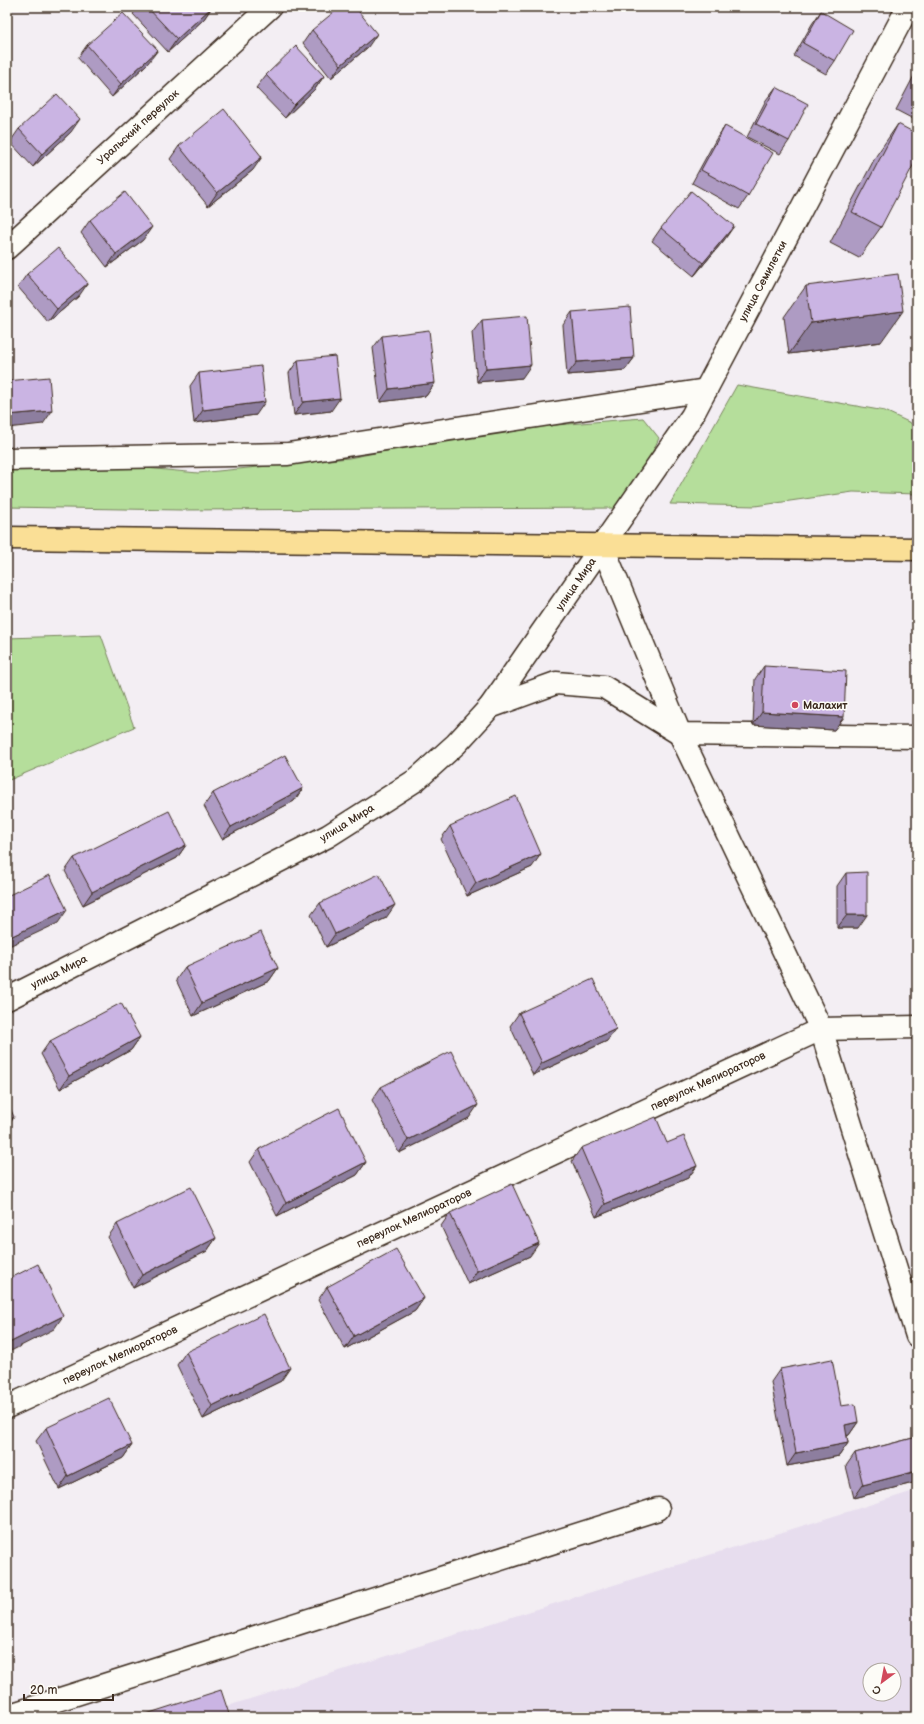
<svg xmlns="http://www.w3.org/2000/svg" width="924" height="1724" font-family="'Balsamiq Sans',sans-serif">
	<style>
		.built { fill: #e7ddee; fill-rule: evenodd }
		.green { fill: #b5de9b; stroke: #78845c }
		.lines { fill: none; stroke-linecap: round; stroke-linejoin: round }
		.minor-casing { stroke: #3b2a1e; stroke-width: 25 }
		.major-casing { stroke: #3b2a1e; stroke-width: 25 }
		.minor { stroke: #fdfcf7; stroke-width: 22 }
		.major { stroke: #fadf96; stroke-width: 22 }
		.wall { fill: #ae9bc3; stroke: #3b2a1e }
		.shaded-wall { fill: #8d7e9f; stroke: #3b2a1e }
		.building { fill: #cab4e3; stroke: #3b2a1e }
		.poi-dot { fill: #d1495b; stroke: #fdfcf7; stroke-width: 1.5 }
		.labels { text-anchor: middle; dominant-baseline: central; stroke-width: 3; stroke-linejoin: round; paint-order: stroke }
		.street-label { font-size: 11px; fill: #3b2a1e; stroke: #fdfcf7 }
		.poi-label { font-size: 11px; font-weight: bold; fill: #3b2a1e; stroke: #fdfcf7; text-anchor: start }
	</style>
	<rect width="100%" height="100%" fill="#f3eef3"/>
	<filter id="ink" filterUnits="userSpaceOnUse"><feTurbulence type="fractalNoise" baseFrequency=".025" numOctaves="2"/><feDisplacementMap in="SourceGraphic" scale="8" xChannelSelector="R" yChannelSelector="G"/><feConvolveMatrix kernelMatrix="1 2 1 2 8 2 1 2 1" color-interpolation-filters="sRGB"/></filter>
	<g filter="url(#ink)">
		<!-- built -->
		<path class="built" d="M917,1490v227h-711l-1,-4zM870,1670h24v24h-24z"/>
		<!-- green -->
		<g class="green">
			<polygon points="737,385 885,411 917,426 917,494 853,492 755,506 670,504"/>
			<polygon points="643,418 659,438 627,508 180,510 7,507 7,469 135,467 198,473 349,458 494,430"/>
			<polygon points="101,635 134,727 7,781 7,638"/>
		</g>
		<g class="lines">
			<defs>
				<g id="minor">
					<polyline points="7,248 270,7"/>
					<polyline points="7,459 288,454 706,390"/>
					<polyline points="602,545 680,734 821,1029 917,1336"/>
					<polyline points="490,707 556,683 604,687 680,734 917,737"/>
					<polyline points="7,999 328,836 416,780 456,744 490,707 692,416 908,7"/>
					<polyline points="7,1407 821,1029 917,1027"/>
					<polyline points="7,1716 658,1509"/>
				</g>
				<polyline id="major" points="7,538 917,549"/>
			</defs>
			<!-- minor casing -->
			<use href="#minor" class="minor-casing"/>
			<!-- major casing -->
			<use href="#major" class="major-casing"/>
			<!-- minor -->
			<use href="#minor" class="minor"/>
			<!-- major -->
			<use href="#major" class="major"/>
		</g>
		<!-- wall -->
		<g class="wall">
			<polygon points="138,7 212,7 204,19 168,52 133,14"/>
			<polygon points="821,11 835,61 826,74 794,56 812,24"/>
			<polygon points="312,30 368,47 331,78 303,43"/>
			<polygon points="87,45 148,63 112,97 78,58"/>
			<polygon points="917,70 917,121 896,110"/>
			<polygon points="266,75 324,76 315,89 285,118 256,88"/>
			<polygon points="776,87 789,141 780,154 747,137 766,100"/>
			<polygon points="898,124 881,227 859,258 830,243 876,156"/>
			<polygon points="725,126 748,196 739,209 692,183 716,139"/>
			<polygon points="19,129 71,132 33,167 10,142"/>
			<polygon points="179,146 253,170 208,206 170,159"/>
			<polygon points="90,220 143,240 107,267 81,233"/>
			<polygon points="661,228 725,239 694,276 652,241"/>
			<polygon points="27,274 79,296 48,322 18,287"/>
			<polygon points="806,286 881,342 789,354 784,317"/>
			<polygon points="572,312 634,358 625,370 567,375 563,325"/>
			<polygon points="482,320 522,378 477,382 472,333"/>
			<polygon points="382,336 435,383 426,396 380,402 373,348"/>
			<polygon points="298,360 331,411 294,415 289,373"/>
			<polygon points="199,373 256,415 194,423 190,386"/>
			<polygon points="764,666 844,717 834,730 753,725 755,679"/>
			<polygon points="303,788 294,801 222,839 204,806 213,793"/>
			<polygon points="450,826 532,867 467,896 441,839"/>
			<polygon points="186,845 177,858 83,905 65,871 74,858"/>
			<polygon points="846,873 858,928 837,928 837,886"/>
			<polygon points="320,903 386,918 326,947 311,915"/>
			<polygon points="185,967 278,968 269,981 193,1016 176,980"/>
			<polygon points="519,1013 607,1041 533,1075 510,1026"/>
			<polygon points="140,1037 131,1050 60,1089 41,1054 50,1041"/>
			<polygon points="381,1087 469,1118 399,1153 372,1100"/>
			<polygon points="667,1143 697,1166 688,1178 596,1217 572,1161 581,1148"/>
			<polygon points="259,1149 366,1162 357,1175 277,1216 250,1162"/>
			<polygon points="450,1213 530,1256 468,1284 441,1226"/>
			<polygon points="117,1224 216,1238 207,1251 133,1288 108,1237"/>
			<polygon points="327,1287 424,1298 415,1311 345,1349 318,1300"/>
			<polygon points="186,1352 281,1381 203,1419 177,1365"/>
			<polygon points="780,1369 841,1406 858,1422 849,1435 847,1436 848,1443 839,1456 787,1466 771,1382"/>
			<polygon points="46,1428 132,1445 123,1458 59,1489 36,1441"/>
			<polygon points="917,1437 917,1482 854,1498 846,1466 855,1453"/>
		</g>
		<!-- shaded-wall -->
		<g class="shaded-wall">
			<polygon points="212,7 204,19 168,52 177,39"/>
			<polygon points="377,34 368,47 331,78 341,65"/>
			<polygon points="158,50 148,63 112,97 121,84"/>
			<polygon points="324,76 315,89 285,118 294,105"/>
			<polygon points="80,119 71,132 33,167 42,154"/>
			<polygon points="262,157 253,170 208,206 217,193"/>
			<polygon points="734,226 725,239 694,276 703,263"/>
			<polygon points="152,227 143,240 107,267 116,254"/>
			<polygon points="88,283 79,296 48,322 57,309"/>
			<polygon points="903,311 881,342 789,354 811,323"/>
			<polygon points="634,358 625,370 567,375 577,362"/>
			<polygon points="531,365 522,378 477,382 486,369"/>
			<polygon points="435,383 426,396 380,402 389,389"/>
			<polygon points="340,398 331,411 294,415 303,402"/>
			<polygon points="265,402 256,415 194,423 203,410"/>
			<polygon points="52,411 43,424 7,428 7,415"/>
			<polygon points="762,712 844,717 834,730 753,725"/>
			<polygon points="303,788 294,801 222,839 231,827"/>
			<polygon points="186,845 177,858 83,905 92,892"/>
			<polygon points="541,854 532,867 467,896 476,883"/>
			<polygon points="395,905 386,918 326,947 335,934"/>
			<polygon points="67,910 58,923 7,947 7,940 8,938"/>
			<polygon points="847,915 867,915 858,928 837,928"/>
			<polygon points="278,968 269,981 193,1016 202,1003"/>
			<polygon points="616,1029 607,1041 533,1075 542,1063"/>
			<polygon points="140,1037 131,1050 60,1089 69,1076"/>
			<polygon points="478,1105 469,1118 399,1153 408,1140"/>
			<polygon points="14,1117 7,1128 7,1121"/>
			<polygon points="366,1162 357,1175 277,1216 286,1203"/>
			<polygon points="697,1166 688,1178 596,1217 605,1204"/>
			<polygon points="216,1238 207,1251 133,1288 142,1275"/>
			<polygon points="539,1243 530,1256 468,1284 477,1271"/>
			<polygon points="424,1298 415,1311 345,1349 354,1336"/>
			<polygon points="63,1316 54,1329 7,1353 7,1344"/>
			<polygon points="290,1368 281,1381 203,1419 212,1406"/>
			<polygon points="858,1422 849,1435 836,1438 845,1425"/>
			<polygon points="848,1443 839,1456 787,1466 796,1453"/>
			<polygon points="132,1445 123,1458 59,1489 68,1476"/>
			<polygon points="917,1471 917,1482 854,1498 863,1485"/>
		</g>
		<!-- building -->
		<g class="building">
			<polygon points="147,7 212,7 177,39"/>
			<polygon points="340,7 355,7 377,34 341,65 312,30"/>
			<polygon points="821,11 853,30 835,61 803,43"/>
			<polygon points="123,13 158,50 121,84 87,45"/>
			<polygon points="296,46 324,76 294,105 266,75"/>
			<polygon points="776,87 808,104 789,141 756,124"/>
			<polygon points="57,94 80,119 42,154 19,129"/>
			<polygon points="224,109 262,157 217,193 179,146"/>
			<polygon points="898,124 917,134 917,158 881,227 852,212"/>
			<polygon points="725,126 773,153 748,196 701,170"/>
			<polygon points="691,191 734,226 703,263 661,228"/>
			<polygon points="125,192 152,227 116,254 90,220"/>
			<polygon points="58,248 88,283 57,309 27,274"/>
			<polygon points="898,274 903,311 811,323 806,286"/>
			<polygon points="630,307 634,358 577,362 572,312"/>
			<polygon points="527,316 531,365 486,369 482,320"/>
			<polygon points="429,330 435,383 389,389 382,336"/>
			<polygon points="335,356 340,398 303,402 298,360"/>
			<polygon points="261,366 265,402 203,410 199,373"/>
			<polygon points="49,377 52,411 7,415 7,381"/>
			<polygon points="764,666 846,671 844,717 762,712"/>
			<polygon points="285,755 303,788 231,827 213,793"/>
			<polygon points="516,796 541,854 476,883 450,826"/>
			<polygon points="169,811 186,845 92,892 74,858"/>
			<polygon points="867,872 867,915 847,915 846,873"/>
			<polygon points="379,874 395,905 335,934 320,903"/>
			<polygon points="50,875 67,910 8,938 7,936 7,896"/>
			<polygon points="261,932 278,968 202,1003 185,967"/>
			<polygon points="593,979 616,1029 542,1063 519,1013"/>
			<polygon points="121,1003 140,1037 69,1076 50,1041"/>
			<polygon points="451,1051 478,1105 408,1140 381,1087"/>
			<polygon points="7,1101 14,1117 7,1121"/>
			<polygon points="339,1108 366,1162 286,1203 259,1149"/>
			<polygon points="656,1117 667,1143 684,1136 697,1166 605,1204 581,1148"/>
			<polygon points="512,1184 539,1243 477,1271 450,1213"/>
			<polygon points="191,1187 216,1238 142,1275 117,1224"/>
			<polygon points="396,1249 424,1298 354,1336 327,1287"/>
			<polygon points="38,1264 63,1316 7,1344 7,1280"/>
			<polygon points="264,1314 290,1368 212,1406 186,1352"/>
			<polygon points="832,1359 841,1406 855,1404 858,1422 845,1425 848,1443 796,1453 780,1369"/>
			<polygon points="109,1398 132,1445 68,1476 46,1428"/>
			<polygon points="917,1437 917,1471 863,1485 855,1453"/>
			<polygon points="7,1502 10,1509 7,1511"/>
			<polygon points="221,1690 230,1717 137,1717"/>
		</g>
	</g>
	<!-- markers -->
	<circle class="poi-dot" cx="795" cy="705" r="4"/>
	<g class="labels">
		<!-- street labels -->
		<g class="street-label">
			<text transform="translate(138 127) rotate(-42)">Уральский переулок</text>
			<text transform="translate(763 281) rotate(-62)">улица Семилетки</text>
			<text transform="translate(576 584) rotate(-55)">улица Мира</text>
			<text transform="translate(347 823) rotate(-32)">улица Мира</text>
			<text transform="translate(59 972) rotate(-27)">улица Мира</text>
			<text transform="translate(708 1081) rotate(-25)">переулок Мелиораторов</text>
			<text transform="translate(414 1218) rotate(-25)">переулок Мелиораторов</text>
			<text transform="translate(120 1355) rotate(-25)">переулок Мелиораторов</text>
		</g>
		<!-- poi labels -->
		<g class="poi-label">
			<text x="803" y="705">Малахит</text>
		</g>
	</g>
	<!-- margin -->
	<rect width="924" height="1724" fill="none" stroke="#fdfcf7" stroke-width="24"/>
	<rect x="12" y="12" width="900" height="1700" fill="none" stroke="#3b2a1e" stroke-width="1.5" filter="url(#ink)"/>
	<!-- north arrow -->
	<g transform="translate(882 1682) rotate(212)"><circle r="19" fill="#fdfcf7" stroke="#afa8a0"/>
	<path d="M0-3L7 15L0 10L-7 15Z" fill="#d1495b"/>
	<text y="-6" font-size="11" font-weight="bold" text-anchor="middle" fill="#3b2a1e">С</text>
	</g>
	<!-- scale -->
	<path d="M24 1694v6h89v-6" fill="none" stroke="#3b2a1e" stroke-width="2"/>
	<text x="30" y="1694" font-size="12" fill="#3b2a1e" stroke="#fdfcf7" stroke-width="3" paint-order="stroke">20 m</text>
</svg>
